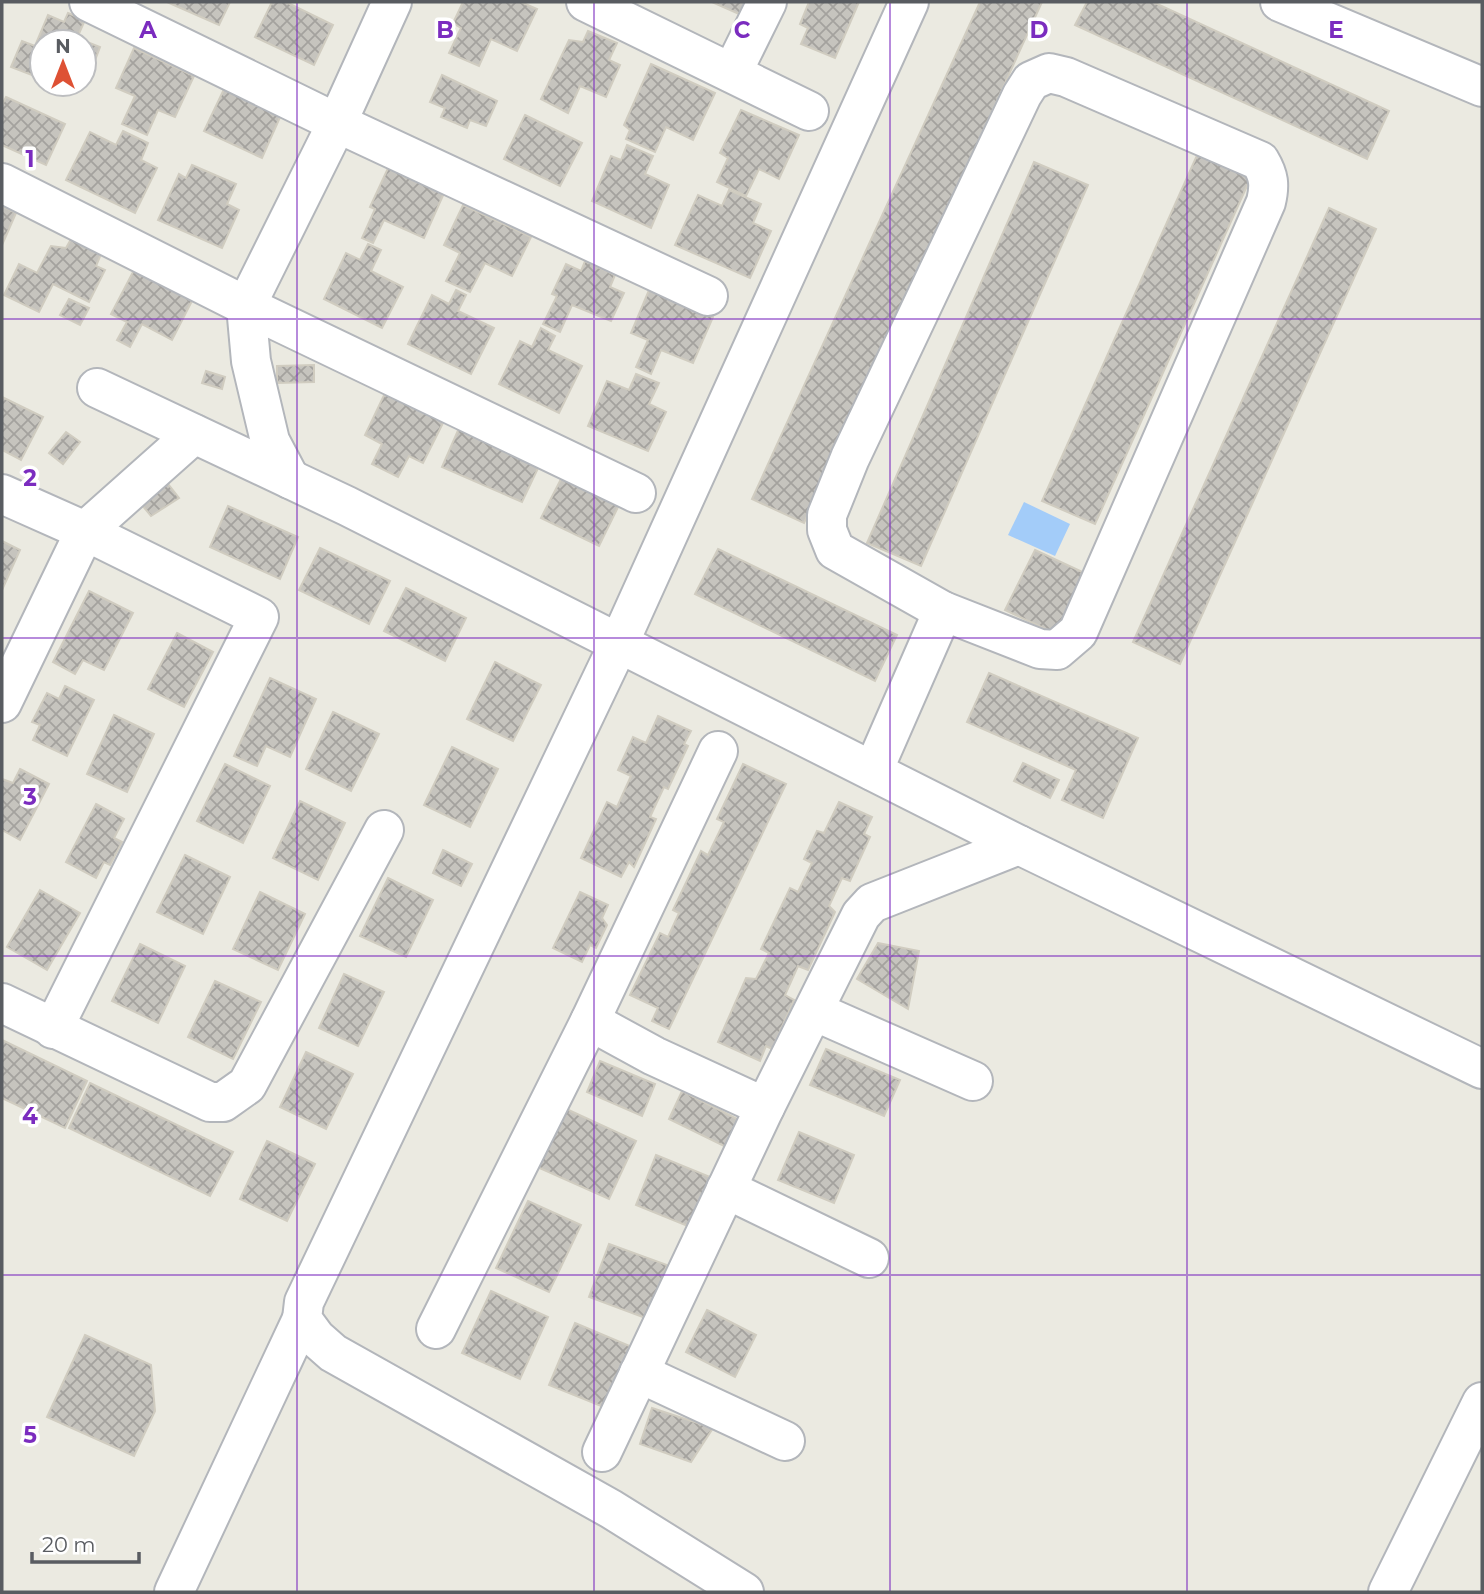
<svg xmlns="http://www.w3.org/2000/svg" width="1484" height="1594" font-family="Montserrat,sans-serif">
	<style>
		.water { fill: #a3ccf9 }
		.building { fill: url(#building-cross-hatch); stroke: #d0ccc0; stroke-width: 2 }
		.lines { fill: none; stroke-linecap: round; stroke-linejoin: round }
		.minor-casing { stroke: #b3b6bb; stroke-width: 42 }
		.tertiary-casing { stroke: #b3b6bb; stroke-width: 42 }
		.minor { stroke: #fff; stroke-width: 38 }
		.tertiary { stroke: #fff; stroke-width: 38 }
		.grid { fill: none; stroke: #7b2cbf; stroke-width: 2; stroke-opacity: 0.55 }
		.grid-label { font-size: 23px; text-anchor: middle; font-weight: bold; fill: #7b2cbf; stroke: #fff; stroke-width: 7; stroke-linejoin: round; paint-order: stroke }
	</style>
	<defs>
		<pattern id="building-cross-hatch" width="8" height="8" patternUnits="userSpaceOnUse" patternTransform="scale(1.75)"><rect width="8" height="8" fill="#c6c4be"/><path d="M0 0l8 8M0 8l8-8" fill="none" stroke="#a4a29e"/></pattern>
	</defs>
	<rect width="100%" height="100%" fill="#ebeae1"/>
	<!-- water -->
	<polygon class="water" points="1024,502 1070,524 1055,556 1008,535"/>
	<!-- building -->
	<g class="building">
		<polygon points="167,2 230,2 219,25"/>
		<polygon points="272,2 286,2 333,25 314,65 255,37"/>
		<polygon points="463,2 521,2 537,9 517,51 491,39 479,66 449,53 461,28 453,23"/>
		<polygon points="712,2 745,2 739,14"/>
		<polygon points="809,2 859,2 835,58 801,44 808,28 800,24"/>
		<polygon points="980,2 1042,2 804,523 752,499"/>
		<polygon points="1087,2 1153,2 1389,111 1367,159 1075,25"/>
		<polygon points="68,13 85,20 77,38 100,47 91,71 84,68 84,42 42,42 42,67 37,77 11,67 22,41 35,46 48,15 64,22"/>
		<polygon points="588,31 617,43 609,60 620,65 606,97 580,86 568,113 541,99 569,40 583,42"/>
		<polygon points="134,48 194,76 175,117 158,110 147,135 122,124 135,96 116,88"/>
		<polygon points="651,64 715,93 693,140 666,127 655,152 626,139 630,130 624,125"/>
		<polygon points="442,75 497,101 486,126 470,120 467,128 441,117 445,108 430,102"/>
		<polygon points="224,89 281,115 262,158 204,131"/>
		<polygon points="6,97 65,124 46,165 2,145 2,105"/>
		<polygon points="741,110 799,135 779,179 759,169 746,196 717,182 728,158 720,153"/>
		<polygon points="525,115 582,143 560,186 504,159"/>
		<polygon points="123,131 148,143 141,160 157,168 135,213 66,180 90,132 116,145"/>
		<polygon points="627,145 653,156 645,174 669,185 651,228 592,201 611,156 621,160"/>
		<polygon points="1198,153 1251,177 1095,524 1042,501"/>
		<polygon points="1034,162 1088,185 921,566 867,543"/>
		<polygon points="192,165 236,184 227,204 239,210 222,248 158,220 179,174 186,178"/>
		<polygon points="389,166 445,191 424,238 384,220 373,243 362,238 375,209 370,207"/>
		<polygon points="729,190 761,204 753,223 771,231 750,278 675,245 698,195 722,206"/>
		<polygon points="463,205 531,237 512,276 485,263 470,292 446,281 460,253 444,245"/>
		<polygon points="2,206 16,213 2,245"/>
		<polygon points="1329,208 1376,229 1180,664 1133,642"/>
		<polygon points="71,239 101,254 96,266 105,270 89,302 53,284 39,312 4,295 19,264 37,273 51,246 66,248"/>
		<polygon points="368,244 381,250 371,271 403,287 382,328 324,299 346,253 360,260"/>
		<polygon points="585,261 615,275 610,287 624,293 611,321 572,305 560,332 543,324 557,296 552,294 566,264 581,271"/>
		<polygon points="134,270 192,301 172,340 142,324 130,347 117,340 127,322 111,314"/>
		<polygon points="456,290 466,295 458,311 494,328 471,374 408,344 432,295 449,304"/>
		<polygon points="649,290 713,317 693,363 661,350 651,374 636,367 648,340 631,333"/>
		<polygon points="69,299 89,308 80,325 60,315"/>
		<polygon points="541,328 555,336 548,350 582,366 559,413 499,384 520,341 532,347"/>
		<polygon points="314,365 314,382 277,383 277,366"/>
		<polygon points="206,371 225,377 222,389 202,383"/>
		<polygon points="636,374 659,383 649,404 666,412 648,451 588,426 607,381 629,390"/>
		<polygon points="386,391 445,419 423,463 409,456 398,477 372,464 382,444 365,435"/>
		<polygon points="2,397 43,417 21,460 2,450"/>
		<polygon points="459,428 540,464 522,502 442,467"/>
		<polygon points="66,432 80,442 63,464 49,453"/>
		<polygon points="562,477 619,505 599,546 541,518"/>
		<polygon points="165,480 179,498 151,516 137,499"/>
		<polygon points="228,506 298,537 280,579 210,547"/>
		<polygon points="2,541 20,550 2,590"/>
		<polygon points="320,548 390,581 369,624 299,590"/>
		<polygon points="718,549 897,635 875,681 695,594"/>
		<polygon points="1035,550 1091,576 1070,621 1050,631 1005,610"/>
		<polygon points="406,588 466,618 445,661 384,631"/>
		<polygon points="89,591 133,613 104,670 83,660 75,674 53,662"/>
		<polygon points="177,633 213,652 184,707 148,689"/>
		<polygon points="495,662 541,685 513,741 467,719"/>
		<polygon points="989,673 1138,738 1103,818 1062,800 1076,770 967,722"/>
		<polygon points="270,678 316,699 290,757 266,746 257,766 234,756"/>
		<polygon points="65,686 94,700 67,756 33,740 40,725 32,722 47,693 59,699"/>
		<polygon points="333,712 379,734 351,791 306,769"/>
		<polygon points="114,715 154,734 127,792 87,774"/>
		<polygon points="658,716 691,731 684,744 688,746 668,789 664,787 650,817 656,819 634,867 629,862 621,877 581,858 607,802 617,807 631,776 618,770 633,737 646,743"/>
		<polygon points="452,747 498,769 470,827 424,805"/>
		<polygon points="1023,763 1059,780 1050,798 1014,781"/>
		<polygon points="225,764 270,786 243,843 197,821"/>
		<polygon points="743,764 786,784 669,1029 652,1021 658,1008 630,995 660,933 668,937 679,913 673,910 701,851 708,855 724,822 717,819"/>
		<polygon points="20,769 49,784 20,840 2,830 2,779 13,783"/>
		<polygon points="300,801 345,823 318,880 273,858"/>
		<polygon points="839,802 872,817 864,834 870,837 850,881 842,878 829,906 835,912 808,970 798,966 785,995 794,1000 772,1049 766,1046 760,1061 718,1042 746,978 756,979 769,953 761,949 790,888 798,892 812,863 804,859 817,831 824,833"/>
		<polygon points="96,804 124,819 114,838 122,842 110,865 104,862 96,878 66,862"/>
		<polygon points="443,850 472,864 461,886 433,873"/>
		<polygon points="185,855 230,877 203,934 157,912"/>
		<polygon points="388,878 433,900 406,957 360,936"/>
		<polygon points="40,890 80,913 47,970 7,947"/>
		<polygon points="260,892 305,914 278,970 233,949"/>
		<polygon points="580,892 608,905 602,918 607,925 596,948 590,945 582,962 553,948"/>
		<polygon points="878,943 919,951 908,1009 857,979"/>
		<polygon points="140,944 185,966 158,1023 112,1001"/>
		<polygon points="344,974 384,992 358,1046 319,1028"/>
		<polygon points="215,981 261,1002 233,1059 188,1037"/>
		<polygon points="2,1040 87,1081 65,1128 2,1098"/>
		<polygon points="826,1049 900,1080 884,1116 810,1085"/>
		<polygon points="306,1052 353,1074 326,1129 280,1107"/>
		<polygon points="600,1061 655,1084 642,1116 587,1092"/>
		<polygon points="90,1083 233,1152 210,1196 69,1128"/>
		<polygon points="682,1091 741,1121 728,1148 669,1119"/>
		<polygon points="562,1107 636,1141 609,1199 535,1166"/>
		<polygon points="799,1132 854,1155 834,1203 778,1180"/>
		<polygon points="267,1141 315,1164 287,1221 240,1199"/>
		<polygon points="656,1155 715,1179 695,1229 636,1205"/>
		<polygon points="528,1201 581,1225 549,1292 496,1268"/>
		<polygon points="609,1244 667,1265 648,1319 589,1297"/>
		<polygon points="491,1291 548,1317 520,1379 462,1353"/>
		<polygon points="707,1310 756,1335 735,1377 686,1352"/>
		<polygon points="575,1323 632,1347 606,1408 549,1385"/>
		<polygon points="85,1335 151,1365 155,1411 134,1456 47,1417"/>
		<polygon points="652,1408 713,1428 691,1462 640,1444"/>
	</g>
	<g class="lines">
		<defs>
			<g id="minor">
				<polyline points="89,2 337,123 708,296"/>
				<polyline points="586,2 809,111"/>
				<polyline points="1280,2 1482,87"/>
				<polyline points="732,73 767,2"/>
				<path d="M1049,73l17,4 194,84c9,15 10,24 6,41l-188,430 -21,18 -17,-1 -97,-38 -108,-61 -8,-20v-15l23,-57 172,-363 9,-14z"/>
				<polyline points="2,183 246,306 636,493"/>
				<polyline points="97,388 347,506 1019,845 1482,1069"/>
				<polyline points="290,479 270,441 251,361 246,306 337,123 392,2"/>
				<polyline points="2,494 85,531 259,617 53,1029"/>
				<polyline points="2,703 85,531 194,434"/>
				<polyline points="873,771 943,611"/>
				<polyline points="2,1003 210,1102 223,1102 247,1085 384,830"/>
				<polyline points="814,1011 973,1081"/>
				<polyline points="590,1021 654,1056 765,1107 861,915 872,903 1019,845"/>
				<polyline points="726,1189 869,1258"/>
				<polyline points="436,1329 590,1021 718,751"/>
				<polyline points="639,1373 785,1441"/>
				<polyline points="602,1452 765,1107"/>
				<polyline points="174,1592 302,1319"/>
				<polyline points="744,1592 611,1509 333,1353 316,1338 302,1319 304,1302 619,643 909,2"/>
			</g>
			<polyline id="tertiary" points="1388,1592 1482,1402"/>
		</defs>
		<!-- minor casing -->
		<use href="#minor" class="minor-casing"/>
		<!-- tertiary casing -->
		<use href="#tertiary" class="tertiary-casing"/>
		<!-- minor -->
		<use href="#minor" class="minor"/>
		<!-- tertiary -->
		<use href="#tertiary" class="tertiary"/>
	</g>
	<!-- grid -->
	<path class="grid" d="M297,2v1590M594,2v1590M890,2v1590M1187,2v1590M2,319h1480M2,638h1480M2,956h1480M2,1275h1480"/>
	<g class="grid-label">
		<text x="148" y="38">A</text>
		<text x="445" y="38">B</text>
		<text x="742" y="38">C</text>
		<text x="1039" y="38">D</text>
		<text x="1336" y="38">E</text>
		<text x="30" y="167">1</text>
		<text x="30" y="486">2</text>
		<text x="30" y="805">3</text>
		<text x="30" y="1124">4</text>
		<text x="30" y="1443">5</text>
	</g>
	<!-- border -->
	<rect width="1484" height="1594" fill="none" stroke="#595c61" stroke-width="7"/>
	<!-- north arrow -->
	<g transform="translate(63 63)"><circle r="33" fill="#ffffff" stroke="#bdbec0" stroke-width="2"/>
	<path d="M0-5L12 26L0 18L-12 26Z" fill="#de5134"/>
	<text y="-10" font-size="19" font-weight="bold" text-anchor="middle" fill="#595c61">N</text>
	</g>
	<!-- scale -->
	<path d="M32 1552v10h107v-10" fill="none" stroke="#595c61" stroke-width="3.5"/>
	<text x="42" y="1552" font-size="21" fill="#595c61" stroke="#ffffff" stroke-width="5" paint-order="stroke">20 m</text>
</svg>
